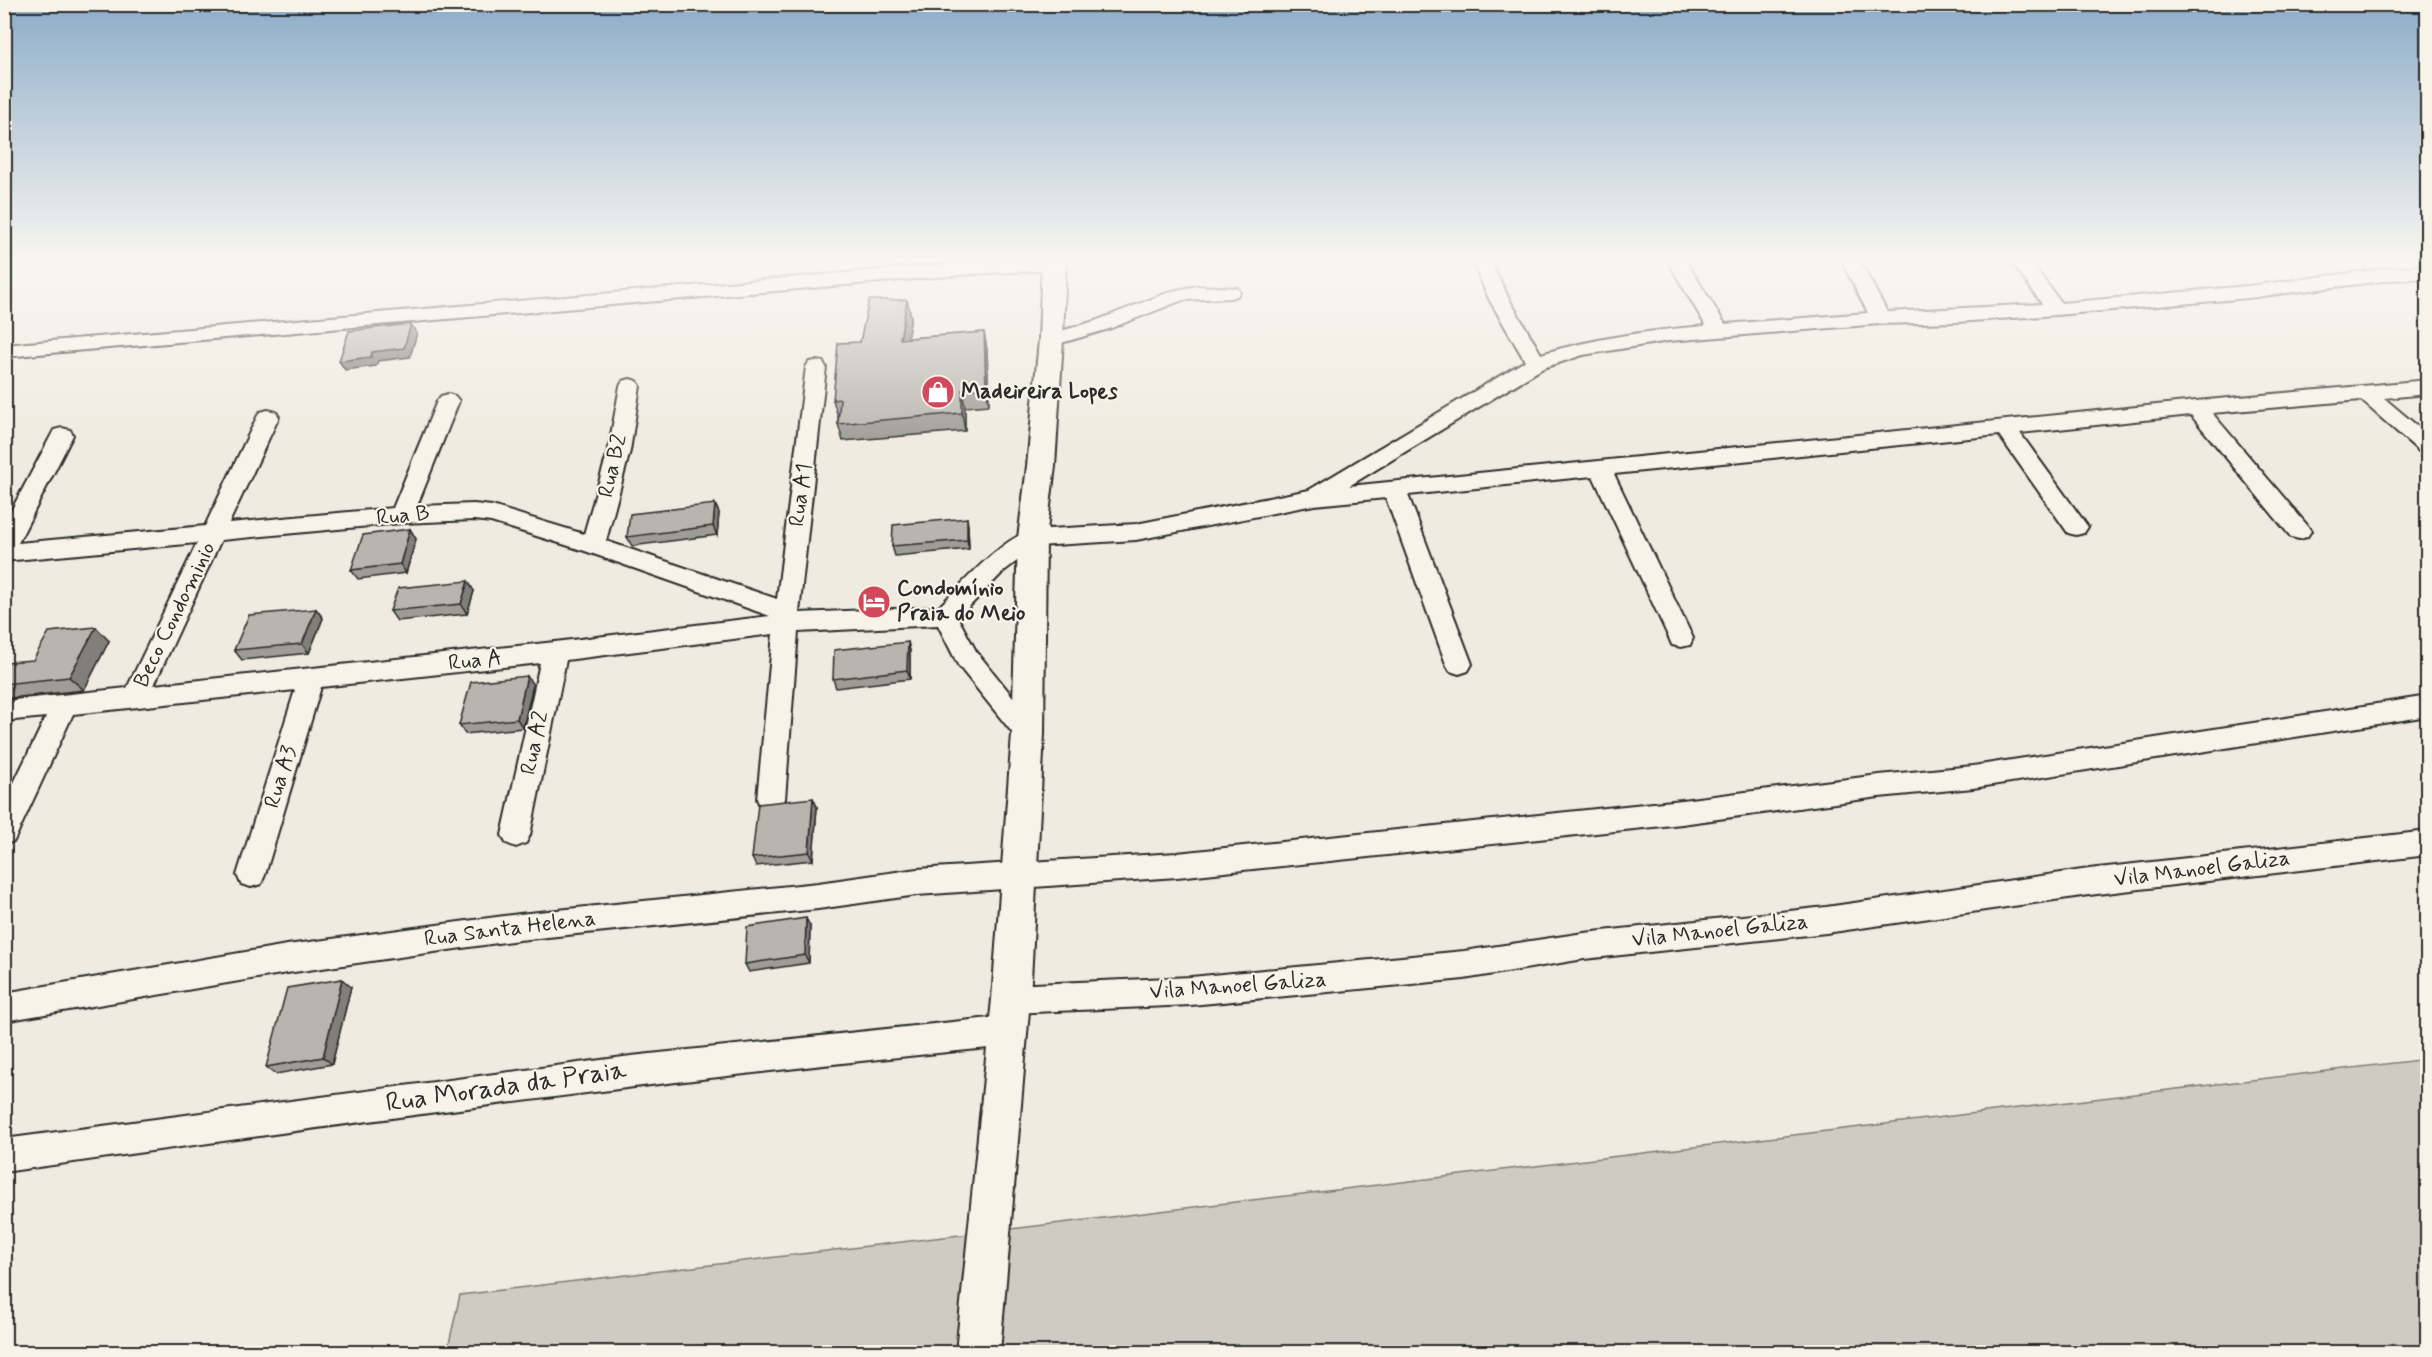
<svg xmlns="http://www.w3.org/2000/svg" width="2432" height="1357" font-family="Mynerve,sans-serif">
	<style>
		.green { fill: #cfcbc2; stroke: #7d7b76; stroke-width: 1.5 }
		.lines { fill: none; stroke-linecap: round; stroke-linejoin: round }
		.minor-casing { stroke: #2b2b2b; stroke-width: 4 }
		.major-casing { stroke: #2b2b2b; stroke-width: 4 }
		.minor { fill: #f7f3e8; fill-rule: evenodd }
		.major { fill: #f7f3e8; fill-rule: evenodd }
		.wall { fill: #9e9c96; stroke: #2b2b2b; stroke-width: 1.5 }
		.shaded-wall { fill: #817f7a; stroke: #2b2b2b; stroke-width: 1.5 }
		.building { fill: #b8b5ae; stroke: #2b2b2b; stroke-width: 1.5 }
		.labels { text-anchor: middle; dominant-baseline: central; stroke-width: 4.5; stroke-linejoin: round; paint-order: stroke }
		.poi-label { font-size: 22px; font-weight: bold; fill: #2b2b2b; stroke: #f7f3e8; text-anchor: start }
		.street-label { font-size: 22px; fill: #2b2b2b; stroke: #f7f3e8 }
		.near-street-label { font-size: 27px; fill: #2b2b2b; stroke: #f7f3e8 }
	</style>
	<rect width="100%" height="100%" fill="#efebe0"/>
	<filter id="ink" filterUnits="userSpaceOnUse"><feTurbulence type="fractalNoise" baseFrequency=".0167" numOctaves="2"/><feDisplacementMap in="SourceGraphic" scale="12" xChannelSelector="R" yChannelSelector="G"/><feConvolveMatrix kernelMatrix="1 2 1 2 8 2 1 2 1" color-interpolation-filters="sRGB"/></filter>
	<g filter="url(#ink)">
		<!-- green -->
		<polygon class="green" points="2427,1059 2427,1352 447,1352 460,1295"/>
		<g class="lines">
			<defs>
				<g id="minor">
					<path d="M1471,258h18l20,41 32,55c54,-16 109,-24 165,-28l-40,-68h18l41,66 143,-11 -28,-55h18l29,54 155,-8 -33,-46h19l33,45 187,-17 143,-18 37,-2v12l-37,2 -143,18 -192,17 -99,7 -77,2 -211,17 -86,14 -40,13 -194,118 847,-85 232,-21v14l-44,4 44,37v19l-8,-2 -59,-52 -149,13 95,112 4,6 -4,6 -8,2 -8,-2 -100,-122 -171,18 68,94 -4,6 -8,2 -8,-2 -69,-98 -385,39 79,164 -3,7 -9,2 -9,-2 -3,-7 -76,-162 -185,19 64,169 -4,7 -9,3 -9,-3 -4,-7 -60,-166 -72,7 -178,35 -99,6 -33,25 -46,47 18,33 61,76 4,7 -4,7 -9,4 -9,-4 -61,-76 -20,-40 -140,7 -13,167 -4,8 -10,3 -10,-3 -4,-8 16,-165 -207,26 -36,175 -4,8 -10,4 -10,-4 -4,-8 38,-172 -219,24 -56,188 -4,9 -10,3 -10,-3 -4,-9 58,-185 -222,24 -59,127 -10,4v-42l42,-86 -42,4v-20l123,-13 70,-145 -193,18v-37l50,-94 8,-2 8,2 3,5 -55,108 187,-17 52,-109 3,-5 8,-2 8,2 3,5 -50,106 164,-15 44,-107 4,-5 7,-2 7,2 4,5 -42,105 57,-2 18,2 92,28 24,-83 12,-65 3,-5 7,-2 7,2 3,5 -10,65 -24,90 171,58 29,-232 3,-5 7,-1 7,1 3,5 -27,246 140,-6c23,-23 62,-68 93,-77l104,-6 173,-34 216,-129 -36,-62zM474,520l17,2 94,29 185,65 -215,26 -401,43 67,-145 181,-17z"/>
					<polygon points="1053,260 1060,262 1063,266 1060,270 985,273 4,357 4,345 985,261"/>
					<polygon points="1197,286 1237,288 1240,292 1237,296 1230,298 1183,300 1109,329 1051,346 1044,344 1041,340 1044,336 1095,321 1172,291"/>
					<polygon points="2428,696 2428,716 1973,788 1879,797 1682,824 1177,877 917,895 818,909 519,940 287,973 4,1021 4,993 287,945 519,914 818,883 917,869 1177,853 1682,800 1879,775 1973,766"/>
					<polygon points="2428,831 2428,855 2089,895 1826,933 1584,959 1464,979 1191,1005 1011,1013 1000,1009 996,999 1000,989 1011,985 1191,977 1464,951 1584,933 1826,907 2089,869"/>
					<path d="M1009,1016l11,5 4,10 -4,10 -11,5c-336,32 -670,78 -1005,126v-33l627,-83z"/>
				</g>
				<polygon id="major" points="1042,258 1066,258 1063,340 1055,466 1046,538 1044,734 1030,999 1000,1352 956,1352 992,999 1012,734 1018,538 1027,466 1039,340"/>
			</defs>
			<!-- minor casing -->
			<use href="#minor" class="minor-casing"/>
			<!-- major casing -->
			<use href="#major" class="major-casing"/>
			<!-- minor -->
			<use href="#minor" class="minor"/>
			<!-- major -->
			<use href="#major" class="major"/>
		</g>
		<!-- wall -->
		<g class="wall">
			<polygon points="907,300 911,317 907,338 984,332 987,350 989,405 965,407 965,431 843,441 838,424 838,417 833,400 860,342"/>
			<polygon points="715,504 719,513 717,535 632,546 627,537"/>
			<polygon points="967,518 968,527 969,549 895,556 892,546"/>
			<polygon points="410,529 416,539 406,573 358,579 351,570"/>
			<polygon points="474,591 467,614 397,621 390,611"/>
			<polygon points="316,609 323,618 309,653 242,660 234,650"/>
			<polygon points="109,641 84,690 10,698 4,693 4,668"/>
			<polygon points="908,642 910,651 910,679 836,688 833,679"/>
			<polygon points="533,685 523,728 465,734 459,725"/>
			<polygon points="813,798 817,807 813,860 756,866 752,858"/>
			<polygon points="810,926 809,963 749,972 745,964"/>
			<polygon points="351,987 332,1064 276,1074 266,1067"/>
		</g>
		<!-- shaded-wall -->
		<g class="shaded-wall">
			<polygon points="907,300 911,317 904,356 900,339"/>
			<polygon points="411,324 417,333 410,357 378,361 376,366 345,370 339,361 372,352"/>
			<polygon points="984,332 987,350 989,405 986,388"/>
			<polygon points="962,390 965,407 965,431 962,413"/>
			<polygon points="715,504 719,513 717,535 713,526"/>
			<polygon points="967,518 968,527 969,549 967,540"/>
			<polygon points="410,529 416,539 406,573 400,564"/>
			<polygon points="468,581 474,591 467,614 461,604"/>
			<polygon points="316,609 323,618 309,653 302,644"/>
			<polygon points="96,627 109,641 84,690 69,677"/>
			<polygon points="908,642 910,651 910,679 907,670"/>
			<polygon points="527,676 533,685 523,728 517,719"/>
			<polygon points="813,798 817,807 813,860 809,852"/>
			<polygon points="806,918 810,926 809,963 805,955"/>
			<polygon points="342,979 351,987 332,1064 323,1057"/>
		</g>
		<!-- building -->
		<g class="building">
			<polygon points="869,300 907,300 900,339 984,332 986,388 962,390 962,413 838,424 840,399 833,400 838,343 860,342"/>
			<polygon points="411,324 404,348 372,352 371,357 339,361 349,331"/>
			<polygon points="715,504 713,526 627,537 630,514"/>
			<polygon points="967,518 967,540 892,546 893,525"/>
			<polygon points="410,529 400,564 351,570 363,535"/>
			<polygon points="468,581 461,604 390,611 398,588"/>
			<polygon points="316,609 302,644 234,650 249,615"/>
			<polygon points="96,627 69,677 4,684 4,668 8,662 33,660 49,632"/>
			<polygon points="908,642 907,670 833,679 834,650"/>
			<polygon points="527,676 517,719 459,725 471,682"/>
			<polygon points="813,798 809,852 752,858 758,804"/>
			<polygon points="806,918 805,955 745,964 747,927"/>
			<polygon points="342,979 323,1057 266,1067 287,988"/>
		</g>
	</g>
	<!-- sky -->
	<linearGradient id="sky" x2="0" y2="1"><stop stop-color="#8dadc9"/><stop offset="0.58" stop-color="#f8f6f1"/><stop offset="1" stop-color="#f8f6f1" stop-opacity="0"/></linearGradient>
	<rect width="2432" height="448" fill="url(#sky)"/>
	<!-- icons -->
	<defs>
		<symbol id="shop-disc" viewBox="-11 -11 22 22"><circle r="9.5" fill="#d1495b" stroke="#f7f3e8"/><path d="M-5-2.5h2.3a2.7 3.5 0 0 1 5.4 0H5L5.5 6h-11ZM-1.5-2.5h3a1.5 2.3 0 0 0-3 0Z" fill="#fff"/></symbol>
		<symbol id="hotel-disc" viewBox="-11 -11 22 22"><circle r="9.5" fill="#d1495b" stroke="#f7f3e8"/><path d="M-6-4.5h1.5V1H6V5H4.5V3h-9V5H-6ZM-4 0a1.8 1.8 0 1 1 3.6 0ZM.5 0V-2.5h3Q6-2.5 6 0Z" fill="#fff"/></symbol>
	</defs>
	<g fill-rule="evenodd">
		<use href="#shop-disc" x="919" y="373" width="38" height="38"/>
		<use href="#hotel-disc" x="855" y="583" width="38" height="38"/>
	</g>
	<g class="labels">
		<!-- poi labels -->
		<g class="poi-label">
			<text x="961" y="392">Madeireira Lopes</text>
			<text x="897" y="589">Condomínio<tspan x="897" dy="25">Praia do Meio</tspan></text>
		</g>
		<!-- street labels -->
		<g class="street-label">
			<text transform="translate(613 466) rotate(-77)">Rua B2</text>
			<text transform="translate(801 495) rotate(-83)">Rua A1</text>
			<text transform="translate(403 516) rotate(-5)">Rua B</text>
			<text transform="translate(175 615) rotate(-64)">Beco Condominio</text>
			<text transform="translate(475 661) rotate(-6)">Rua A</text>
			<text transform="translate(535 743) rotate(-78)">Rua A2</text>
			<text transform="translate(281 777) rotate(-73)">Rua A3</text>
			<text transform="translate(2202 869) rotate(-7)">Vila Manoel Galiza</text>
			<text transform="translate(510 929) rotate(-7)">Rua Santa Helena</text>
			<text transform="translate(1720 931) rotate(-6)">Vila Manoel Galiza</text>
			<text transform="translate(1238 986) rotate(-4)">Vila Manoel Galiza</text>
		</g>
		<!-- near-street labels -->
		<g class="near-street-label">
			<text transform="translate(506 1087) rotate(-8)">Rua Morada da Praia</text>
		</g>
	</g>
	<!-- margin -->
	<rect width="2432" height="1357" fill="none" stroke="#f7f3e8" stroke-width="24"/>
	<rect x="12" y="12" width="2408" height="1333" fill="none" stroke="#2b2b2b" stroke-width="2" filter="url(#ink)"/>
</svg>
